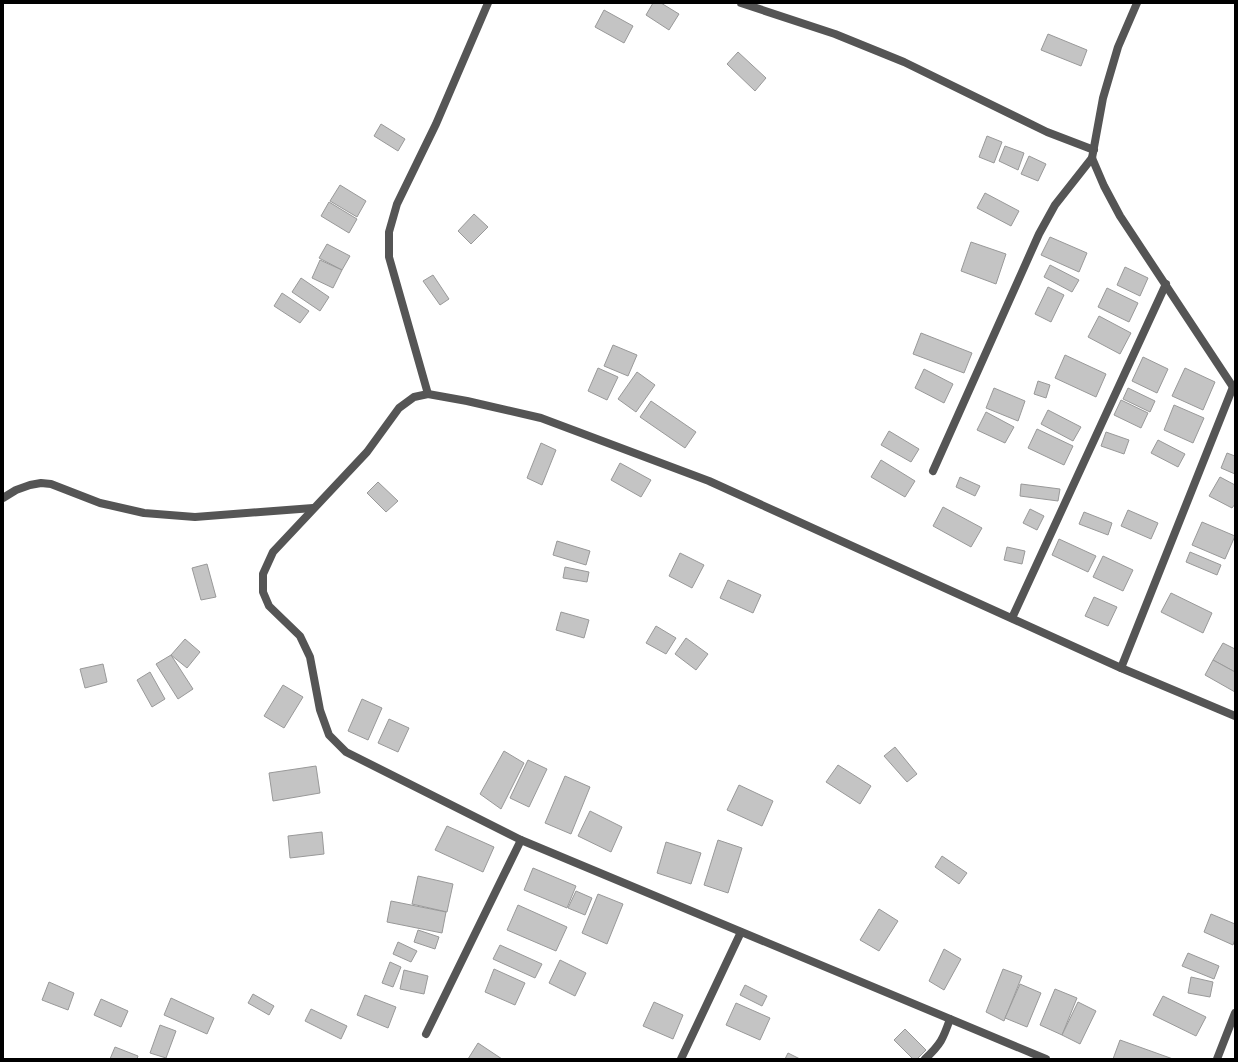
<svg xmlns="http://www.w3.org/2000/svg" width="1238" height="1062" font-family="'Archivo Narrow',sans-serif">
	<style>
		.building { fill: #c4c4c4; stroke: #999 }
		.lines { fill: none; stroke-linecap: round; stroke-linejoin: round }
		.street { stroke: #555; stroke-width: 8 }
	</style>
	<rect width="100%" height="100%" fill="#fff"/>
	<!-- building -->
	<g class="building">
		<polygon points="653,3 661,3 679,14 669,30 646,15"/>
		<polygon points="604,10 633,26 624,43 595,27"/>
		<polygon points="1048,34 1087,50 1081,66 1041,50"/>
		<polygon points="738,52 766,78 755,91 727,64"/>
		<polygon points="381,124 405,139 398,151 374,136"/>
		<polygon points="987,136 1002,142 994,163 979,157"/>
		<polygon points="1005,146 1024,153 1018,170 999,161"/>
		<polygon points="1029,156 1046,164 1038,181 1021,174"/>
		<polygon points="340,185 366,201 357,217 330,201"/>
		<polygon points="985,193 1019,211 1011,226 977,208"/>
		<polygon points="329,202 357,219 349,233 321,216"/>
		<polygon points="474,214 488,227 471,244 458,231"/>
		<polygon points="1050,237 1087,253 1079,272 1041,255"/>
		<polygon points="971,242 1006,254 996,284 961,271"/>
		<polygon points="327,244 350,256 342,270 319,258"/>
		<polygon points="320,260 342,270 333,288 312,278"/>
		<polygon points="1050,265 1079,280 1072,292 1044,277"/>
		<polygon points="1125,267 1148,278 1140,296 1117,285"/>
		<polygon points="433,275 449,299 440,305 423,281"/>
		<polygon points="301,278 329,297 320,311 292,292"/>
		<polygon points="1048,287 1064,295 1051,322 1035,314"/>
		<polygon points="1107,288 1138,303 1129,322 1098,307"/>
		<polygon points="282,293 309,311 300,323 274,306"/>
		<polygon points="1099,316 1131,333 1120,354 1088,337"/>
		<polygon points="921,333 972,353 964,373 913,354"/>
		<polygon points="613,345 637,355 628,376 604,366"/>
		<polygon points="1065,355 1106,374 1096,397 1055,378"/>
		<polygon points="1143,357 1168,369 1157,393 1132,381"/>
		<polygon points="598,368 618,377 607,400 588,391"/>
		<polygon points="1185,368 1215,382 1203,410 1172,396"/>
		<polygon points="924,369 953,384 944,403 915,388"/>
		<polygon points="637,372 655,385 636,412 618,399"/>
		<polygon points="1038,381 1050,385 1046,398 1034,394"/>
		<polygon points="994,388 1025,401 1018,421 986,408"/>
		<polygon points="1128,388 1155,401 1150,412 1123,399"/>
		<polygon points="1121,400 1148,413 1141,428 1114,415"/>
		<polygon points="651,401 696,432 685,448 640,417"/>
		<polygon points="1174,405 1204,418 1193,443 1164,430"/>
		<polygon points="1048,410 1081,427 1073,441 1041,424"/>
		<polygon points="986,412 1014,427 1005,443 977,430"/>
		<polygon points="1037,429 1073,446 1064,465 1028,448"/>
		<polygon points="889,431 919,449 911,462 881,445"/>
		<polygon points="1106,432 1129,440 1124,454 1101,446"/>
		<polygon points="1158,440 1185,454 1178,467 1151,453"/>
		<polygon points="541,443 556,450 542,485 527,478"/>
		<polygon points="1227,453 1235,456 1235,474 1221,468"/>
		<polygon points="881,460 915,481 905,497 871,477"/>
		<polygon points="620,463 651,480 641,497 611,480"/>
		<polygon points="960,477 980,486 975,496 956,487"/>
		<polygon points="1220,477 1235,485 1235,504 1232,508 1209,496"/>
		<polygon points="378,482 398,501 386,512 367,493"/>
		<polygon points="1021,484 1060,489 1058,501 1020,496"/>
		<polygon points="943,507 982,528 971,547 933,526"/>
		<polygon points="1030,509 1044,516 1037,530 1023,523"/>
		<polygon points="1128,510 1158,523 1151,539 1121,526"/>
		<polygon points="1084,512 1112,523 1108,535 1079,524"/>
		<polygon points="1202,522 1235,536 1225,559 1192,545"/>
		<polygon points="1059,539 1096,556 1088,572 1052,555"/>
		<polygon points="557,541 590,551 586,565 553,555"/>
		<polygon points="1007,547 1025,551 1022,564 1004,560"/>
		<polygon points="1190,552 1221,565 1217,575 1186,562"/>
		<polygon points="680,553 704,565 692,588 669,576"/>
		<polygon points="1103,556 1133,570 1123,591 1093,577"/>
		<polygon points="207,564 216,597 201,600 192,568"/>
		<polygon points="565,567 589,572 587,582 563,578"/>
		<polygon points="728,580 761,595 753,613 720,598"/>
		<polygon points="1171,593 1212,613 1203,633 1161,612"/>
		<polygon points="1094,597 1117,607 1108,626 1085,616"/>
		<polygon points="561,612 589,620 584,638 556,630"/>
		<polygon points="656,626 676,638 666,654 646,643"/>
		<polygon points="686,638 708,654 696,670 675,654"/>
		<polygon points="185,639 200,652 187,668 171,655"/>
		<polygon points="1223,643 1235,649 1235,672 1213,660"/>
		<polygon points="171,655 193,689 178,699 156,664"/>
		<polygon points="1213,660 1235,672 1235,692 1205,675"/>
		<polygon points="103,664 107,682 85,688 80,669"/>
		<polygon points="150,672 165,699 152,707 137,680"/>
		<polygon points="283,685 303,697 284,728 264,716"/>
		<polygon points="362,699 382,708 368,740 348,731"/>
		<polygon points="389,719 409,728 398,752 378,743"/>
		<polygon points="895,747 917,774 907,782 884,756"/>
		<polygon points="504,751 524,763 501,809 480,794"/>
		<polygon points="528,760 547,769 529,807 510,798"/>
		<polygon points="838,765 871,786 860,804 826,782"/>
		<polygon points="316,766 320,793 273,801 269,773"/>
		<polygon points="565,776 590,787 571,834 545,823"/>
		<polygon points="739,785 773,801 762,826 727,810"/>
		<polygon points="590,811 622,827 611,852 578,836"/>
		<polygon points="447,826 494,847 483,872 435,850"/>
		<polygon points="322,832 324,854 290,858 288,836"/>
		<polygon points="718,840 742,848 728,893 704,885"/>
		<polygon points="666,842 701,853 691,884 657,873"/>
		<polygon points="942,856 967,873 959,884 935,867"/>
		<polygon points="533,868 576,886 567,908 524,890"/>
		<polygon points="418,876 453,884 447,912 412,904"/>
		<polygon points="576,891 592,898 585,915 568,908"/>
		<polygon points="598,894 623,904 607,944 582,933"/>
		<polygon points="391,901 446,912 442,933 387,922"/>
		<polygon points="518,905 567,927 556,951 507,930"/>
		<polygon points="879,909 898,921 879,951 860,940"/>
		<polygon points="1211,914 1235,924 1235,939 1233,945 1204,932"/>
		<polygon points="418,930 439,937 435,949 414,942"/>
		<polygon points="398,942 417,951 411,962 393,954"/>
		<polygon points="500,945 542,964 535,978 493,959"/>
		<polygon points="944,949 961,959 944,990 929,981"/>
		<polygon points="1188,953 1219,966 1214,979 1182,966"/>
		<polygon points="560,960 586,973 575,996 549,983"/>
		<polygon points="390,962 401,967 393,987 382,983"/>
		<polygon points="494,969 525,983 515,1005 485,992"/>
		<polygon points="1003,969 1022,976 1004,1021 986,1012"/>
		<polygon points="404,970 428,976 424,994 400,989"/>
		<polygon points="1191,977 1213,982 1210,997 1188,993"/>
		<polygon points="49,982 74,993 68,1010 42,1000"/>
		<polygon points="1020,984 1041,993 1027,1027 1005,1018"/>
		<polygon points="745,985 767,996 762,1006 740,995"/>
		<polygon points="1055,989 1077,998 1062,1035 1040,1025"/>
		<polygon points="253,994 274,1006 269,1015 248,1003"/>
		<polygon points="365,995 396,1007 388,1028 357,1015"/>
		<polygon points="1163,996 1206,1017 1196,1036 1153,1015"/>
		<polygon points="171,998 214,1018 207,1034 164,1015"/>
		<polygon points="101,999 128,1011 121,1027 94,1015"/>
		<polygon points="654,1002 683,1015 673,1039 643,1026"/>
		<polygon points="1078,1002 1096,1011 1080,1044 1062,1035"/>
		<polygon points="736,1003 770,1018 760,1040 726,1025"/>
		<polygon points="311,1009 347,1026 341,1039 305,1021"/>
		<polygon points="160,1025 176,1031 166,1058 150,1053"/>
		<polygon points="905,1029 926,1050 917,1059 913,1059 894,1040"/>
		<polygon points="1120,1040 1173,1059 1113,1059"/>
		<polygon points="478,1043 502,1059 468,1059"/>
		<polygon points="115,1047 138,1056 137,1059 110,1059"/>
		<polygon points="788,1053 800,1059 785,1059"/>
	</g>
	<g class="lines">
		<!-- street -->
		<g class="street">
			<polyline points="741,3 835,34 904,62 1047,132 1094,150"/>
			<polyline points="1137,3 1118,47 1103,98 1092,158 1104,186 1120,216 1235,390"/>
			<polyline points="428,394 389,257 389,232 397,204 436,124 488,3"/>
			<polyline points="933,471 1039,234 1055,205 1092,158"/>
			<polyline points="3,498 16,490 30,485 41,483 51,484 100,503 144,513 195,517 313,508"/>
			<polyline points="1012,618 1166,284"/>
			<polyline points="1121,668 1233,387"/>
			<polyline points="426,1034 521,840"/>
			<polyline points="681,1059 741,932"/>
			<path d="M925,1059c16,-15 18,-20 25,-40"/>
			<polyline points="1046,1059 521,840 346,752 329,735 320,710 310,657 300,636 269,606 263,592 263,574 273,552 367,452 399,408 414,397 428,394 467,401 541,418 709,481 1121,668 1235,716"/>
			<polyline points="1217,1059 1235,1013"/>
		</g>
	</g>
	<!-- border -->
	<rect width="1238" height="1062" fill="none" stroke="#000000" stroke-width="8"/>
</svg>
